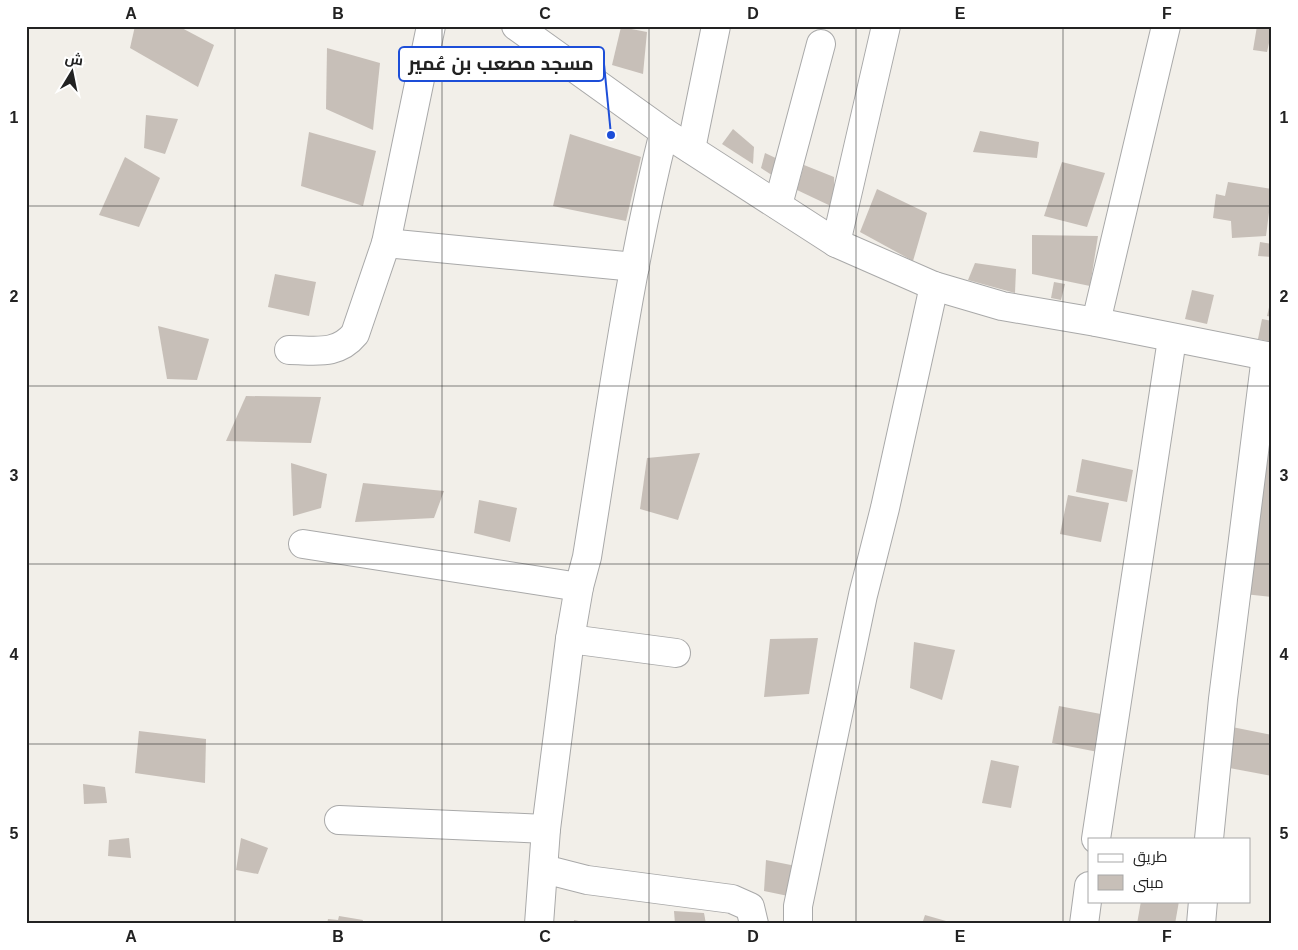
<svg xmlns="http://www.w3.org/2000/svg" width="1298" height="950" font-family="Arial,Cairo,sans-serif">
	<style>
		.building { fill: #c7bfb8 }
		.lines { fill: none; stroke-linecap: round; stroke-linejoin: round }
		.minor-casing { stroke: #a9a9a9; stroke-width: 30 }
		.minor { stroke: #fff; stroke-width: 28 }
		.grid { fill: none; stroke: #222; stroke-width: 1; stroke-opacity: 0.55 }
		.leader { fill: none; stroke: #1d4ed8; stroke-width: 2 }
		.callout-dot { fill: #1d4ed8; stroke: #fff; stroke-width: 2 }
		.callout { fill: #fff; stroke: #1d4ed8; stroke-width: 2 }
		.callout-label { font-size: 19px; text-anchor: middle; font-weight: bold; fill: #222 }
		.neatline { fill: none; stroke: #222; stroke-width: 2 }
		.grid-label { font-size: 16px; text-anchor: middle; font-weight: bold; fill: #222 }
	</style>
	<rect width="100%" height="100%" fill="#f2efe9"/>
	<!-- building -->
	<g class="building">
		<polygon points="135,26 178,26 214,45 198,87 130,48"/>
		<polygon points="1257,26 1272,26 1272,43 1269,43 1267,52 1253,50"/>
		<polygon points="621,27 647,32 643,74 612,65"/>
		<polygon points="327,48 380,63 373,130 326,109"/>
		<polygon points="146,115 178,119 165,154 144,148"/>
		<polygon points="733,129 754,147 753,164 722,144"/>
		<polygon points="980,131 1039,142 1037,158 973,152"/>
		<polygon points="309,132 376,151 363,206 301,186"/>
		<polygon points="570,134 641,157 626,221 553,206"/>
		<polygon points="765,153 782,161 778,179 761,168"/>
		<polygon points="125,157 160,178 139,227 99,215"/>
		<polygon points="1062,162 1105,173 1087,227 1044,216"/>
		<polygon points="804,165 834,177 835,208 797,190"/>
		<polygon points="1228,182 1272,189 1266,236 1232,238 1231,221 1213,218 1216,194 1225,196"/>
		<polygon points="877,189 927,213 913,261 860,232"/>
		<polygon points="1032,235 1098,236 1090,286 1032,274"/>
		<polygon points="1260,242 1272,244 1272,257 1258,256"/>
		<polygon points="975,263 1016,269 1015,293 968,280"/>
		<polygon points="275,274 316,282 309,316 268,307"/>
		<polygon points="1054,282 1065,284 1061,300 1051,298"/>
		<polygon points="1192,290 1214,295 1207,324 1185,319"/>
		<polygon points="1271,299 1272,299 1272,317 1267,316"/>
		<polygon points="1262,319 1272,321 1272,342 1258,339"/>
		<polygon points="158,326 209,339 197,380 167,379"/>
		<polygon points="246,396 321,397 311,443 226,441"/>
		<polygon points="700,453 678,520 640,509 647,458"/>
		<polygon points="1263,453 1272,454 1272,597 1244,594"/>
		<polygon points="1082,459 1133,470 1127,502 1076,492"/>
		<polygon points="291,463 327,474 321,508 293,516"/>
		<polygon points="363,483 444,491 434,518 355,522"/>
		<polygon points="1068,495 1109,503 1101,542 1060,534"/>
		<polygon points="479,500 517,508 510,542 474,533"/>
		<polygon points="818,638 809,694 764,697 770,639"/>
		<polygon points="914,642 955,650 942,700 910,688"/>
		<polygon points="1059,706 1106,715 1098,752 1052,743"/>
		<polygon points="1232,727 1272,735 1272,776 1224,767"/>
		<polygon points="139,731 206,739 205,783 135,773"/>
		<polygon points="991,760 1019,766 1011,808 982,803"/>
		<polygon points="83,784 105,787 107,803 84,804"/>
		<polygon points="129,838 131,858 108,856 109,840"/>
		<polygon points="241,838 268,848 258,874 236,870"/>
		<polygon points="766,860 796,866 793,897 764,891"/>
		<polygon points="1141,901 1179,901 1175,924 1137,924"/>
		<polygon points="674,911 704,913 706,924 675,924"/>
		<polygon points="925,915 953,923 953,924 922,924"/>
		<polygon points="339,916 363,920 362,924 327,924 328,919 338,920"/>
		<polygon points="574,920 588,923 588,924 574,924"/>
	</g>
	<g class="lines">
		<defs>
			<g id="minor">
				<polyline points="516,26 664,132 836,243 934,286 1002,306 1096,322 1272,357"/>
				<polyline points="691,149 716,26"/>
				<polyline points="778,205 821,44"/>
				<polyline points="386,243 635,267"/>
				<polyline points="836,243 886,26"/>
				<polyline points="1096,322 1166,26"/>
				<path d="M289,350c26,0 48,6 66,-16l31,-91 45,-217"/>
				<polyline points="303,544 579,587"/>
				<polyline points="570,639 676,653"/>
				<polyline points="339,820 546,829"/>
				<polyline points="1096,839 1172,339"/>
				<polyline points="1209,839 1223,699 1266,356"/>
				<polyline points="544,869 587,880 732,899 750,907 754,924"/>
				<path d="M539,924l7,-95 24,-190 9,-52 8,-30c23,-142 42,-286 77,-425"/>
				<polyline points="798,924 798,906 863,595 885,508 934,286"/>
				<polyline points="1084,924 1089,886"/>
				<polyline points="1201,924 1203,901"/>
			</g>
		</defs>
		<!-- minor casing -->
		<use href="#minor" class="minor-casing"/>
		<!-- minor -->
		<use href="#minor" class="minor"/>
	</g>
	<!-- grid -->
	<path class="grid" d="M235,26v898M442,26v898M649,26v898M856,26v898M1063,26v898M26,206h1246M26,386h1246M26,564h1246M26,744h1246"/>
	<!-- callouts -->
	<path class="leader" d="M611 135L604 64"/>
	<circle class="callout-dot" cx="611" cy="135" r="5"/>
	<rect class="callout" x="399" y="47" width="205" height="34" rx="5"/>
	<g class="callout-label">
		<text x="501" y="70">مسجد مصعب بن عُمير</text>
	</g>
	<!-- border -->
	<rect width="1298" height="950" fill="none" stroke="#ffffff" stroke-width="55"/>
	<!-- legend -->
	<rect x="1088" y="838" width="162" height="65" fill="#ffffff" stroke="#a7a7a7"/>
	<rect x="1098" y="854" width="25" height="8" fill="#ffffff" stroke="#a7a7a7"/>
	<text x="1133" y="862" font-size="15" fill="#222222">طريق</text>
	<rect x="1098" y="875" width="25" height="15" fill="#c7bfb8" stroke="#a7a7a7"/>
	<text x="1133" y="888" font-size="15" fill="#222222">مبنى</text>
	<!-- north arrow -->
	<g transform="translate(72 72) rotate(10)" stroke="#ffffff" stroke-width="4" paint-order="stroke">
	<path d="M0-4L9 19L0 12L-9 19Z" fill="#222222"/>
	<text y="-8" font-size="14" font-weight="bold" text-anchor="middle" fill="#222222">ش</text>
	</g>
	<rect x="28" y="28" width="1242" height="894" class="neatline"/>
	<g class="grid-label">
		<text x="131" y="19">A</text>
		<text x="338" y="19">B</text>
		<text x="545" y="19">C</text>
		<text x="753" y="19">D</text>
		<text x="960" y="19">E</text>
		<text x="1167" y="19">F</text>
		<text x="14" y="123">1</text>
		<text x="1284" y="123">1</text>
		<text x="14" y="302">2</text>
		<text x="1284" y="302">2</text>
		<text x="14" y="481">3</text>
		<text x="1284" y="481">3</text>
		<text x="14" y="660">4</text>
		<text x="1284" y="660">4</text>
		<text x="14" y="839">5</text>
		<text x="1284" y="839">5</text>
		<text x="131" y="942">A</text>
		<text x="338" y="942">B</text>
		<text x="545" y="942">C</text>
		<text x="753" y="942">D</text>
		<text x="960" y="942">E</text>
		<text x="1167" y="942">F</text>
	</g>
</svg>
